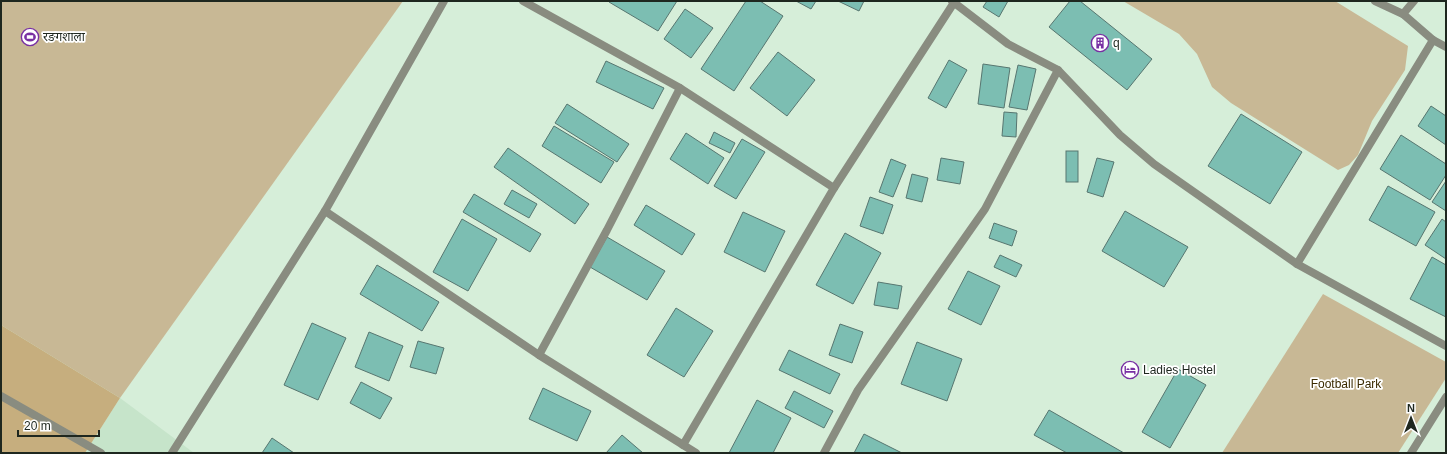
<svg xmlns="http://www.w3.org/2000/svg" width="1447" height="454" font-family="Helvetica,'Noto Sans Devanagari',sans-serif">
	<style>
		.built { fill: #c6e4ca }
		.green { fill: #c8b895 }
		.forest { fill: #c6ae7e }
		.building { fill: #7cbeb2; stroke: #577670 }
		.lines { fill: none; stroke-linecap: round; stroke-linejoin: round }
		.street { stroke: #898c80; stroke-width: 8 }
		.labels { text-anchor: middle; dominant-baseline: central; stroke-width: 3.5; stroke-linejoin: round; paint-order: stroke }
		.poi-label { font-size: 12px; fill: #1e271f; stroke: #fff; text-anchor: start }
		.park-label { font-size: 12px; fill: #3a2a01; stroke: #fff }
	</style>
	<rect width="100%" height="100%" fill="#d6eed9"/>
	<!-- built -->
	<polygon class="built" points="120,398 194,453 85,453"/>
	<!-- green -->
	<g class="green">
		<polygon points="1,1 403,1 120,398 1,325"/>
		<polygon points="1123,1 1335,1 1408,46 1405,70 1372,121 1358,155 1349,165 1338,170 1231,103 1212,87 1197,54 1179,34"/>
		<polygon points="1323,294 1446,362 1446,378 1398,453 1222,453"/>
	</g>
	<!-- forest -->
	<polygon class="forest" points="1,325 120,398 85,453 1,453"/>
	<!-- building -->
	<g class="building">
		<polygon points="610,1 677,1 658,31 609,2"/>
		<polygon points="746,1 760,1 783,16 734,91 701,69"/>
		<polygon points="796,1 816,1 811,9"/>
		<polygon points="838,1 864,1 859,11"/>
		<polygon points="987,1 1008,1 999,17 983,7"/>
		<polygon points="1070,1 1080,1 1152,59 1127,90 1049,27"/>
		<polygon points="685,9 713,28 691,58 664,39"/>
		<polygon points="778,52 815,80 787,116 750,88"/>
		<polygon points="949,60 967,70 946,108 928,98"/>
		<polygon points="606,61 664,88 653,109 596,82"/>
		<polygon points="983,64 1010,68 1004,108 978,104"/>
		<polygon points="1018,65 1036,69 1027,110 1009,107"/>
		<polygon points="567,104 629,144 617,162 555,123"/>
		<polygon points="1431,106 1446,116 1446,145 1418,126"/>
		<polygon points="1004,112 1017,113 1016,137 1002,136"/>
		<polygon points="1241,114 1302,152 1270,204 1208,166"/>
		<polygon points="554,126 614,162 601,183 542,146"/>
		<polygon points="714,132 735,143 730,153 709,143"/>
		<polygon points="686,133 724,158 708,184 670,159"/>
		<polygon points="1401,135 1446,164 1446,175 1430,200 1380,169"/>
		<polygon points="742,139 765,152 736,199 714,186"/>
		<polygon points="508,148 589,204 575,224 494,167"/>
		<rect x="1066" y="151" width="12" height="31"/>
		<polygon points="941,158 964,162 960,184 937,180"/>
		<polygon points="1097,158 1114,162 1103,197 1087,192"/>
		<polygon points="891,159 906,165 893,197 879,192"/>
		<polygon points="912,174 928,178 922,202 906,198"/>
		<polygon points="1446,181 1446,211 1432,202"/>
		<polygon points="1388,186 1435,212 1416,246 1369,220"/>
		<polygon points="512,190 537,204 529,218 504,204"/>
		<polygon points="474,194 541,234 530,252 463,212"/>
		<polygon points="870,197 893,205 883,234 860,226"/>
		<polygon points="646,205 695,234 682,255 634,225"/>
		<polygon points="1125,211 1188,247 1164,287 1102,251"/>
		<polygon points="743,212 785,231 765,272 724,252"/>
		<polygon points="462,219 497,239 468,291 433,272"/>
		<polygon points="1442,219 1446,222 1446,259 1425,245"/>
		<polygon points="994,223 1017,231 1012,246 989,238"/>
		<polygon points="845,233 881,253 853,304 816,285"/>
		<polygon points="607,237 665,271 647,300 590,267"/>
		<polygon points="1000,255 1022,265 1016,277 994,267"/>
		<polygon points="1432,257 1446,265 1446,317 1410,299"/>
		<polygon points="377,265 439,302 422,331 360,294"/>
		<polygon points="968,271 1000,286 981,325 948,309"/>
		<polygon points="878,282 902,286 898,309 874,305"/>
		<polygon points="676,308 713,331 684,377 647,355"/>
		<polygon points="312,323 346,338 318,400 284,385"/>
		<polygon points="840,324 863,332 852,363 829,355"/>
		<polygon points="369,332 403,346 389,381 355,367"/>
		<polygon points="418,341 444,348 436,374 410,367"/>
		<polygon points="917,342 962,359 947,401 901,384"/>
		<polygon points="789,350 840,374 830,394 779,370"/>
		<polygon points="1178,369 1206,385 1170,448 1142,432"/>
		<polygon points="361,382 392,398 380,419 350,403"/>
		<polygon points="543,388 591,411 577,441 529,419"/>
		<polygon points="794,391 833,411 824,428 785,408"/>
		<polygon points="757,400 791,418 773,453 729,453"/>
		<polygon points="1049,410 1124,453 1067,453 1034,435"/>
		<polygon points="864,434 902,453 854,453"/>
		<polygon points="622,435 643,453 606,453"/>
		<polygon points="272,438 294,453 262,453"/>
	</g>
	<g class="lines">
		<!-- street -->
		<g class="street">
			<polyline points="523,1 680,88 834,188"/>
			<polyline points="952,1 1008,44 1058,70 1120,135 1154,164 1297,264 1446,346"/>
			<polyline points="1375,1 1403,14 1433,40 1446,47"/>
			<polyline points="1403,14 1414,1"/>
			<polyline points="325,211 539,355 696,453"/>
			<polyline points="1297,264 1433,40"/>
			<polyline points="539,355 607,230 680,88"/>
			<polyline points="1,396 101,453"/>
			<polyline points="683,445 834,188 955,1"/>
			<polyline points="172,453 325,211 444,1"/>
			<polyline points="824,453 858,390 985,209 1058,70"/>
			<polyline points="1411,453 1446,397"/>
		</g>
	</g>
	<!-- icons -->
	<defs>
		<symbol id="stadium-ring" viewBox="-11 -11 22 22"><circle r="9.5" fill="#fff" stroke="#7830a3" stroke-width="1.5"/><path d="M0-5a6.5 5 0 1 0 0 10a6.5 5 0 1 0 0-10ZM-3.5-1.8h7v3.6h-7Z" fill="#7830a3"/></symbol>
		<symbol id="building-ring" viewBox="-11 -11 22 22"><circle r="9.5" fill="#fff" stroke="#7830a3" stroke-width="1.5"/><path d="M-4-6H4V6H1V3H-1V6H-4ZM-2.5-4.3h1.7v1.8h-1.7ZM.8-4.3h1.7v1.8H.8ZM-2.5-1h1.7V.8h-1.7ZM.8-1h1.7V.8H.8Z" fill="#7830a3"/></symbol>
		<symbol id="hotel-ring" viewBox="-11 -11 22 22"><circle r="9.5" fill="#fff" stroke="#7830a3" stroke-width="1.5"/><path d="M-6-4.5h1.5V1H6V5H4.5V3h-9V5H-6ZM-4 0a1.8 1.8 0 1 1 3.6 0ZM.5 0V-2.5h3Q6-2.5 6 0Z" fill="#7830a3"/></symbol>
	</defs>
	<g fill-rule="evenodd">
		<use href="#stadium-ring" x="20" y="27" width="20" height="20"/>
		<use href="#building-ring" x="1090" y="33" width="20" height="20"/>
		<use href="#hotel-ring" x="1120" y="360" width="20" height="20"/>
	</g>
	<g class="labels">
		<!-- poi labels -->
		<g class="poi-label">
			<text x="43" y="37">रङगशाला</text>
			<text x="1113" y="43">q</text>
			<text x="1143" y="370">Ladies Hostel</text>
		</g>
		<!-- park labels -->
		<g class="park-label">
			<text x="1346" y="384">Football Park</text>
		</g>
	</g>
	<!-- border -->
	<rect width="1447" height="454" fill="none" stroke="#1e271f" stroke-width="4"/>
	<!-- north arrow -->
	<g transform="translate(1411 418)" stroke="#ffffff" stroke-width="3" paint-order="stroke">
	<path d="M0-3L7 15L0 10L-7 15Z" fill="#1e271f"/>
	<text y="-6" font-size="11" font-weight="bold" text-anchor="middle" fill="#1e271f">N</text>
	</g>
	<!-- scale -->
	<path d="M18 430v6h81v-6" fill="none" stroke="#1e271f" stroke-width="2"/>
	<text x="24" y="430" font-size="12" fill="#1e271f" stroke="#ffffff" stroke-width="3" paint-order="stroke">20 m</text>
</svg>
